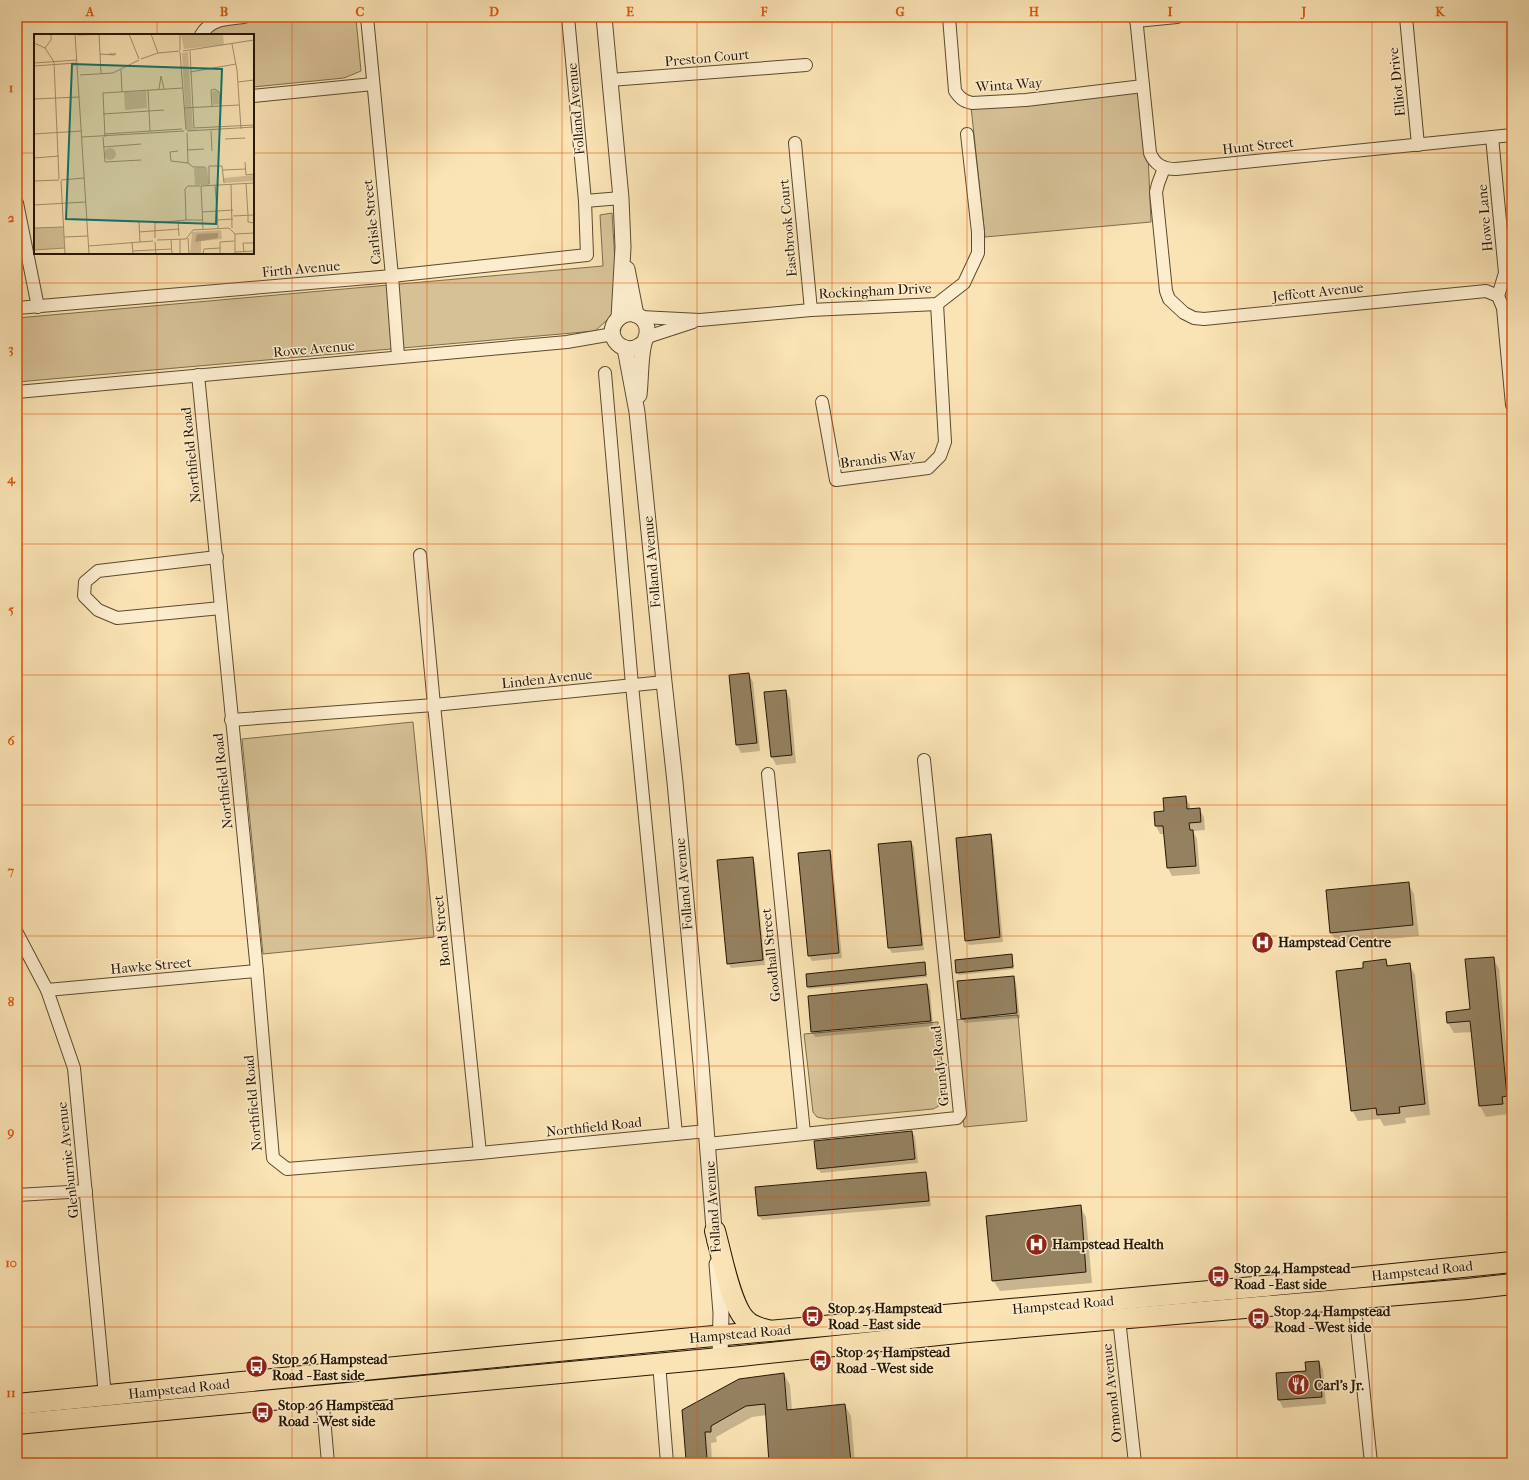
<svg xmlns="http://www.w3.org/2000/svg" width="1529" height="1480" font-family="'IM FELL French Canon',serif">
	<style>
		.green { fill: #d6c096; stroke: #7e6c4d }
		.shadow { fill: #0003 }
		.building { fill: #948160; stroke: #261704 }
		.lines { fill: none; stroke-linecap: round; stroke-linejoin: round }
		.minor-casing { stroke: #5b4a30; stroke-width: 14 }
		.tertiary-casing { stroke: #5b4a30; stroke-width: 17 }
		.trunk-casing { stroke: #261704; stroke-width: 22 }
		.minor { stroke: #fcedce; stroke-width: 12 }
		.tertiary { stroke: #fcedce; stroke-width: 15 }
		.trunk { stroke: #fae3b4; stroke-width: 20 }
		.grid { fill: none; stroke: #de560c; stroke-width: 1; stroke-opacity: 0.55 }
		.labels { text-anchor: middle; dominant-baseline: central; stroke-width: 3; stroke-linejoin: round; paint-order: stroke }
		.street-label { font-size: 14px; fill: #261704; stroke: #fcedce }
		.poi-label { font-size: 14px; font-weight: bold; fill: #261704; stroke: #fcedce; text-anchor: start }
		.inset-road { fill: none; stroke: #a5916e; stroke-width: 1 }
		.view { fill: #0f766e; fill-opacity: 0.15; stroke: #0f766e; stroke-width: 2 }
		.inset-edge { fill: none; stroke: #261704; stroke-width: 2 }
		.neatline { fill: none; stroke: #de560c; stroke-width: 1.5 }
		.grid-label { font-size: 13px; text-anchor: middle; font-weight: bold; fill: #de560c }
	</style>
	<rect width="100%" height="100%" fill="#fae3b4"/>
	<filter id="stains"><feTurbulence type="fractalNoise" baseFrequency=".005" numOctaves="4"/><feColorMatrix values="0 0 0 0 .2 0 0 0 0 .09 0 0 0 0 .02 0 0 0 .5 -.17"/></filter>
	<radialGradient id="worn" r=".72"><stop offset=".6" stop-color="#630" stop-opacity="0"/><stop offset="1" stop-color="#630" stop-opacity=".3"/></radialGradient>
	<!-- green -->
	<g class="green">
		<polygon points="295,17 352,17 356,19 361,71 344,78 253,87 253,35 209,35 212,30 224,24"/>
		<polygon points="1145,88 1151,222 985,237 971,107"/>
		<polygon points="612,213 618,310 595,331 17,382 17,318 603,266 600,215"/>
		<polygon points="413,722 434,937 263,954 242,739"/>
		<polygon points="1018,1015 1027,1121 964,1127 955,1020"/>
		<path d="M938,1022l7,73c-1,8 -4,10 -12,14l-106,10 -10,-2 -4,-5 -9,-78z"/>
	</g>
	<!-- shadow -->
	<g class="shadow">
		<polygon points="749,674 753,682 760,751 741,753 737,745 730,676"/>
		<polygon points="786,691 790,699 796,763 776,765 772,757 766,693"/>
		<polygon points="1185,797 1190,805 1190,810 1199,809 1204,817 1205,830 1193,831 1197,839 1200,874 1172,876 1168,868 1165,834 1160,834 1156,826 1165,812"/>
		<polygon points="990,835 993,840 1003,942 969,945 966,940"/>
		<polygon points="911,842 914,847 924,950 892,953 889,948 880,845"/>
		<polygon points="829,851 832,856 842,958 812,961 809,956"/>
		<polygon points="752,858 755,863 765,965 731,968 728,963"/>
		<polygon points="1408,883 1414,894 1419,936 1338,944 1331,933 1327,891"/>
		<polygon points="1012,957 1014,969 959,975 957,973"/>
		<polygon points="1493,958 1499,969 1512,1107 1508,1108 1508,1114 1486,1117 1480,1106 1473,1032 1454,1033 1448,1023 1471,1010"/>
		<polygon points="1386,961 1389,967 1409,964 1415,975 1430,1115 1405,1118 1406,1123 1384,1126 1380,1119 1358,1121 1352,1110 1364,969"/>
		<polygon points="925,965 927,977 809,989 808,987 807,975"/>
		<polygon points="1013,977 1016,982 1020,1018 965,1023 962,1018"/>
		<polygon points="927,985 930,990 933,1026 815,1037 812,1032 809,996"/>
		<polygon points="912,1132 915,1137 918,1163 821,1173 818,1168"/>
		<polygon points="926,1173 928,1178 931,1206 762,1220 759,1215"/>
		<polygon points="1080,1206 1086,1217 1092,1283 1000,1291 993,1280"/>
		<polygon points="1319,1362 1323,1370 1326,1404 1283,1408 1279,1400 1307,1372"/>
		<polygon points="784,1374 790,1385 792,1410 845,1405 851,1416 855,1463 770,1463 767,1415 752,1417 716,1437 717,1442 711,1443 712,1463 689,1463 687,1460 683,1410"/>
	</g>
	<!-- building -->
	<g class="building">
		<polygon points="749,673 757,743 736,745 729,675"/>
		<polygon points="786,690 792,755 771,757 764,692"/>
		<polygon points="1186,796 1187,809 1200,808 1201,822 1189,823 1190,830 1193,830 1196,866 1167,868 1163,826 1155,826 1154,812 1164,811 1163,798"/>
		<polygon points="991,834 1000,937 965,941 956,838"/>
		<polygon points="911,841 922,945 888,948 878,844"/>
		<polygon points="830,850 839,953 808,956 798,853"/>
		<polygon points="753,857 763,960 727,964 717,860"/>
		<polygon points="1409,882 1413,925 1330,933 1326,890"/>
		<polygon points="1012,954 1013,967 956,973 955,960"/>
		<polygon points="1494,957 1507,1096 1502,1097 1503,1104 1479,1106 1470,1021 1447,1023 1446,1012 1470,1009 1465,959"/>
		<polygon points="1386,959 1387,966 1410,963 1425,1104 1399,1107 1400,1113 1377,1115 1376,1108 1351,1111 1336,971 1363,968 1363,962"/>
		<polygon points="925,962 926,975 807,987 806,974"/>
		<polygon points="1014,976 1017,1013 961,1019 957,981"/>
		<polygon points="927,984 931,1021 811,1032 808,996"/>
		<polygon points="912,1131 915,1159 817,1169 814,1141"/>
		<polygon points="926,1172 929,1201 758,1216 755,1187"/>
		<polygon points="1081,1205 1086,1272 992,1281 986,1216"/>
		<polygon points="1319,1361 1322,1397 1278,1400 1276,1373 1306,1371 1305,1362"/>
		<polygon points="784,1373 787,1410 845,1404 851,1462 769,1463 765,1404 746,1406 711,1426 711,1432 705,1432 707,1459 686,1460 682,1410 739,1379"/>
	</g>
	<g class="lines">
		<defs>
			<g id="minor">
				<polyline points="367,17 392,276 398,356"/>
				<path d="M949,17l6,74c5,7 8,10 17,12l54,-3 117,-14"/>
				<path d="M1136,17l14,136c5,12 13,16 26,16l336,-34"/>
				<polyline points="1406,17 1418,145"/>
				<polyline points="1136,21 1177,17"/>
				<path d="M201,35c10,-17 26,-16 43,-18"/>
				<polyline points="610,80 806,65"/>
				<polyline points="253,96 373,84"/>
				<polyline points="1492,137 1505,273 1498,296"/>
				<polyline points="795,143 811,310"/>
				<polyline points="1164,168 1158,184 1156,192 1166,291 1169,299 1184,313 1194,318 1204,319 1486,291 1498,296 1503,308 1512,405"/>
				<polyline points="585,201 621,198"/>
				<polyline points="17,203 38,307"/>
				<polyline points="17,308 392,276 587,255 585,201 568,17"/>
				<polyline points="641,317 700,320 811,310 937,304 964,283 978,253 978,232 967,134"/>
				<polyline points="647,337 693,322"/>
				<polyline points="605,373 632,685 676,1134"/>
				<polyline points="198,375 257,971 273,1158 287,1169 480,1153 707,1131"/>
				<polyline points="17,392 567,342 613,334"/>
				<polyline points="822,402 836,480 928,468 940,456 945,442 937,304"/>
				<polyline points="420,555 434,705 480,1153"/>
				<polyline points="217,557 98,571 85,582 84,596 98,610 117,618 221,608"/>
				<polyline points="231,720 434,705 664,682"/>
				<polyline points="768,774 804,1133"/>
				<polyline points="17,933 47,990 74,1068 105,1396"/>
				<polyline points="47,990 257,971"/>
				<polyline points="708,1144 957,1118 960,1114 924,760"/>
				<polyline points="17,1195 86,1191"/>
				<polyline points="1354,1299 1371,1463"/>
				<polyline points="1119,1319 1135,1463"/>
				<polyline points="659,1363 667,1463"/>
				<polyline points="322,1395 328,1463"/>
			</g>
			<g id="tertiary">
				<polyline points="604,17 621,198 623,247 619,318"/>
				<polyline points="627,269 636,315"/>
				<polyline points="625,348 637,412 664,682 675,782 701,1064 715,1242"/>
				<path d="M639,395c2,-17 1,-37 5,-52 2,-6 4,-9 3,-15 -1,-7 -7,-13 -14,-14 -5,-1 -11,1 -15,5 -17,16 7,42 26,23"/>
				<polyline points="717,1264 721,1313 720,1358"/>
			</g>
			<g id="trunk">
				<path d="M715,1231c6,21 16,77 32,90 6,6 15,7 23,10"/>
				<polyline points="17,1404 692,1338 1353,1278 1512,1262"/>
				<polyline points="17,1424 741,1356 967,1332 1468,1289 1512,1284"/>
			</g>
		</defs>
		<!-- minor casing -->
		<use href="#minor" class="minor-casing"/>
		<!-- tertiary casing -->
		<use href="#tertiary" class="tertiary-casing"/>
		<!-- trunk casing -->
		<use href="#trunk" class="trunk-casing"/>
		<!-- minor -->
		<use href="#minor" class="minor"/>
		<!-- tertiary -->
		<use href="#tertiary" class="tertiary"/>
		<!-- trunk -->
		<use href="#trunk" class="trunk"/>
	</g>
	<!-- grid -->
	<path class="grid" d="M157,17v18M292,17v1446M427,17v1446M562,17v1446M697,17v1446M832,17v1446M967,17v1446M1102,17v1446M1237,17v1446M1372,17v1446M17,153h18M253,153h1259M157,253v1210M17,283h1495M17,414h1495M17,544h1495M17,675h1495M17,805h1495M17,936h1495M17,1066h1495M17,1197h1495M17,1327h1495"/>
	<!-- icons -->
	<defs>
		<symbol id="hospital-disc" viewBox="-11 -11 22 22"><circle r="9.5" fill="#8f2418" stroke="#fcedce"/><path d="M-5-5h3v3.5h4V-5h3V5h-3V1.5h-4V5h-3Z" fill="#fff"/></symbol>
		<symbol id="bus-disc" viewBox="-11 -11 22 22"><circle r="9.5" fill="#8f2418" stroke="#fcedce"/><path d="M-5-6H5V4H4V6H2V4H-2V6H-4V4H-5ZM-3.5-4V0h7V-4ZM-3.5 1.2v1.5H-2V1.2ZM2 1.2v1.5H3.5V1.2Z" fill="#fff"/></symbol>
		<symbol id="restaurant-disc" viewBox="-11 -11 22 22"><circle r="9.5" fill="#8f2418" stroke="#fcedce"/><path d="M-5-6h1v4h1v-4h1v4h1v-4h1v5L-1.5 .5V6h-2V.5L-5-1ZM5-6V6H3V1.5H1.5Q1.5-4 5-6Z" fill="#fff"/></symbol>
	</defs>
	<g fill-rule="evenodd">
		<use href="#hospital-disc" x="1250" y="930" width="25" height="25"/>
		<use href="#hospital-disc" x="1024" y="1232" width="25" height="25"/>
		<use href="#bus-disc" x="1206" y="1264" width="25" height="25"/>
		<use href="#bus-disc" x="800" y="1304" width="25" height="25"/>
		<use href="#bus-disc" x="1246" y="1306" width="25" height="25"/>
		<use href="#bus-disc" x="808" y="1348" width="25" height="25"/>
		<use href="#bus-disc" x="244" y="1354" width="25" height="25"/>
		<use href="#restaurant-disc" x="1286" y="1372" width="25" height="25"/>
		<use href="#bus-disc" x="250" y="1400" width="25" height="25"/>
	</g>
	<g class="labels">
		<!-- street labels -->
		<g class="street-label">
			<text transform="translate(707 58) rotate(-5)">Preston Court</text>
			<text transform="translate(1397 82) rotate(-96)">Elliot Drive</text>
			<text transform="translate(1009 85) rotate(-4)">Winta Way</text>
			<text transform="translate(576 109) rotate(-95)">Folland Avenue</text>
			<text transform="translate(1258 146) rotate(-6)">Hunt Street</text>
			<text transform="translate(1485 218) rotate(-95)">Howe Lane</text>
			<text transform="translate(372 222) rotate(-96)">Carlisle Street</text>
			<text transform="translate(788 228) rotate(-95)">Eastbrook Court</text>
			<text transform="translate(301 269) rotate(-5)">Firth Avenue</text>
			<text transform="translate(875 291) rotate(-3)">Rockingham Drive</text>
			<text transform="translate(1318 292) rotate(-6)">Jeffcott Avenue</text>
			<text transform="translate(314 349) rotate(-5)">Rowe Avenue</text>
			<text transform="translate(191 455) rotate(-96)">Northfield Road</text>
			<text transform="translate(878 459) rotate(-7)">Brandis Way</text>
			<text transform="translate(652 562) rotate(-95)">Folland Avenue</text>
			<text transform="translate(547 679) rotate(-6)">Linden Avenue</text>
			<text transform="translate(223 781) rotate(-96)">Northfield Road</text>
			<text transform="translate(684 884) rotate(-95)">Folland Avenue</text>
			<text transform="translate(442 931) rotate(-96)">Bond Street</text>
			<text transform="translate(771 955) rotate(-96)">Goodhall Street</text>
			<text transform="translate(151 966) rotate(-5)">Hawke Street</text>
			<text transform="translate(940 1066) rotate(-96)">Grundy Road</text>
			<text transform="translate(253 1103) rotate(-95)">Northfield Road</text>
			<text transform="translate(594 1127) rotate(-6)">Northfield Road</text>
			<text transform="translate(68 1160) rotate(-96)">Glenburnie Avenue</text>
			<text transform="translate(713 1207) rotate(-94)">Folland Avenue</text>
			<text transform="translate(1422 1271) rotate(-6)">Hampstead Road</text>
			<text transform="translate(1063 1305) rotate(-5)">Hampstead Road</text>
			<text transform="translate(740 1334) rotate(-5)">Hampstead Road</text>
			<text transform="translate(179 1389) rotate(-6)">Hampstead Road</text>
			<text transform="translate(1112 1393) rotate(-96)">Ormond Avenue</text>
		</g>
		<!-- poi labels -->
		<g class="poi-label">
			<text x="1278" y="942">Hampstead Centre</text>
			<text x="1052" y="1244">Hampstead Health</text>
			<text x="1234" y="1268">Stop 24 Hampstead<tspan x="1234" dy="16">Road - East side</tspan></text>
			<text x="828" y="1308">Stop 25 Hampstead<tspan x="828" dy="16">Road - East side</tspan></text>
			<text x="1274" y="1311">Stop 24 Hampstead<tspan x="1274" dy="16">Road - West side</tspan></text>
			<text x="836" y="1352">Stop 25 Hampstead<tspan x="836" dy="16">Road - West side</tspan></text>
			<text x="272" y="1359">Stop 26 Hampstead<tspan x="272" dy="16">Road - East side</tspan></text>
			<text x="1314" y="1385">Carl's Jr.</text>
			<text x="278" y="1405">Stop 26 Hampstead<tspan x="278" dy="16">Road - West side</tspan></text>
		</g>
	</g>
	<!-- overview -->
	<g transform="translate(34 34)">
		<rect width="220" height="220" fill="#fae3b4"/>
		<path d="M147,0h42l1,11 -40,4zM154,18l5,77 5,1 -10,1 -2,-3 -4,-75zM182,56l2,2 1,12 -6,1 -1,-13zM112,57l1,17 -22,2 -1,-18zM70 120a6 6 0 1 1 12 0a6 6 0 1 1-12 0ZM173,133l2,18h-14l-1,-17zM220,141v6l-30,2v-5zM29,193l2,21 -31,2v-22zM187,196l1,9 -21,2v13h-11l2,-22z" fill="#d6c096"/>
		<path d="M184,199v5l-23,4 2,-8z" fill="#b29e78"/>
		<path class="inset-road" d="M41,0l14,220M65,0l2,40M95,0l10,25M117,0l7,19M146,0v16M44,1l25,-1M0,9l11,5 9,14 5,117M198,10l5,26 4,59M11,14l6,-8v-6M149,17l71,-11M156,17l4,77 60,-3M146,18l6,78M66,20l14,1 2,-1h-7M107,25l17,-6 22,-2M0,29l43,-3M0,32l42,-3M87,36l1,22M156,38l46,-8M46,41l33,-2 26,-13M204,48l16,-2M125,55l2,-13 3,13M114,56l2,41M0,65l45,-2M178,73l-1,-17 4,-1 4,3 1,14M150,74l55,-3M69,80l61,-4M153,97l67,-4M177,97l1,20M153,99l1,30 5,4h12M0,100l47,-3M70,100l78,-5M48,103l102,-6M69,103l2,25 36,-2M71,103l-2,-44 80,-5M191,105l20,-1M70,113l37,-3M153,116l17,-1M144,117l-8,1 1,9 17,2M0,124l25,-2M211,128l1,13 8,-1M189,136l23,-1M27,146l23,-2M0,147l25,-1M27,147l4,73M212,149l2,32M175,150v-18h13l2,17M197,150l1,44M181,151l2,26M0,171l51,-3M183,177l1,17M168,178l31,-2M214,181v7l6,1M199,182l21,-1M152,186h16M183,186l16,-1M144,187l1,15M105,188l1,20M0,194l29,-1M169,195l-2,-43 53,-3M105,198l40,-3M201,200v20M201,200l19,-1M30,203l24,-1M121,204v-15l31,-3 -1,-31 3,-3h12M154,204l1,16M146,205v15M123,206l29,-1 7,-9 36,-2 6,6M137,206l1,14M98,208l1,12M121,208l1,12M55,212l64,-5M0,216l31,-2M99,217l38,-2M201,218l19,-1M210,218l-1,-9h11M169,220l1,-5 16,-1M186,220v-12l14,-1"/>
		<path class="view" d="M38,30l150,5 -6,155 -150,-5z"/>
		<rect width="220" height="220" class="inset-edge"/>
	</g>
	<!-- margin -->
	<rect width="1529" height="1480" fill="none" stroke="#fae3b4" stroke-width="44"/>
	<rect x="22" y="22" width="1485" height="1436" class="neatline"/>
	<g class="grid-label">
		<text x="90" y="16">A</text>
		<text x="224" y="16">B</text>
		<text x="360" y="16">C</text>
		<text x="494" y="16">D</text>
		<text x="630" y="16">E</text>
		<text x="764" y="16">F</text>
		<text x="900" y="16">G</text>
		<text x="1034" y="16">H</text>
		<text x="1170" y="16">I</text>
		<text x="1304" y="16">J</text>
		<text x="1440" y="16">K</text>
		<text x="11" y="92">1</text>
		<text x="11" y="222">2</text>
		<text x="11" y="353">3</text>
		<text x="11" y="483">4</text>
		<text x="11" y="614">5</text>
		<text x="11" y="745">6</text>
		<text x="11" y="875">7</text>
		<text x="11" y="1006">8</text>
		<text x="11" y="1136">9</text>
		<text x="11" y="1267">10</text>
		<text x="11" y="1397">11</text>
	</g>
	<rect width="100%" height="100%" filter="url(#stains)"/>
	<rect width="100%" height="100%" fill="url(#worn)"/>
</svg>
